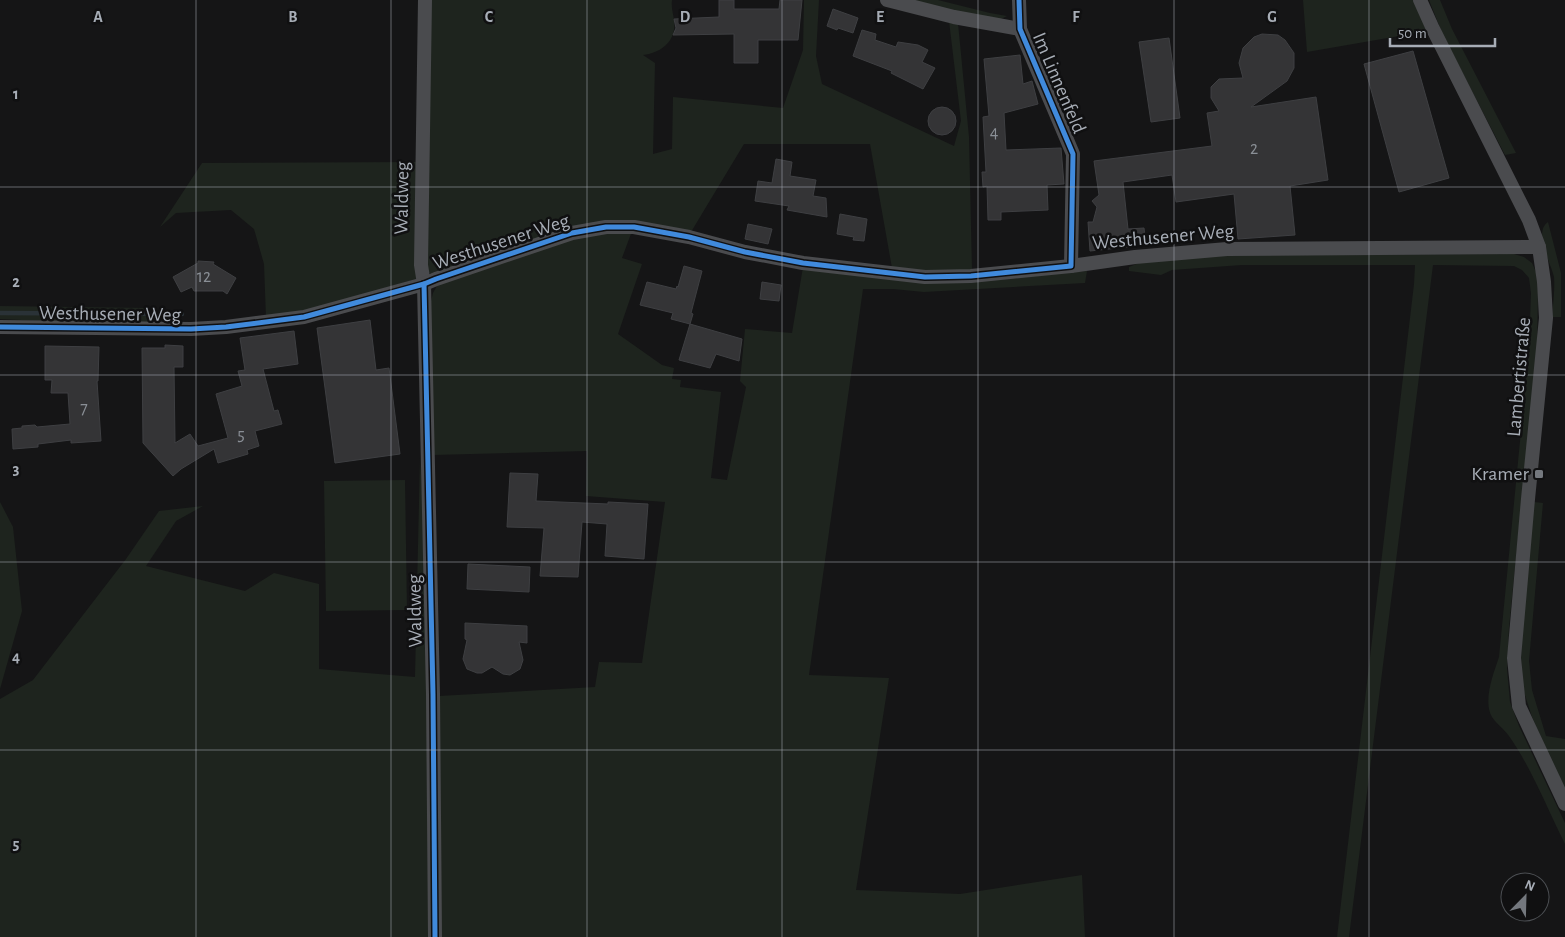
<svg xmlns="http://www.w3.org/2000/svg" width="1565" height="937" font-family="'Alegreya Sans',sans-serif">
	<style>
		.green { fill: #1e241e }
		.lines { fill: none; stroke-linecap: round; stroke-linejoin: round }
		.stream { stroke: #2a3237; stroke-width: 4.5 }
		.building { fill: #343436; stroke: #3e3f42 }
		.minor { stroke: #4a4b4e; stroke-width: 14 }
		.cycleway-casing { stroke: #101011; stroke-width: 8 }
		.cycleway { stroke: #408adc; stroke-width: 5 }
		.grid { fill: none; stroke: #a7adb6; stroke-width: 1; stroke-opacity: 0.55 }
		.poi-dot { fill: #74787e; stroke: #101011; stroke-width: 2 }
		.labels { text-anchor: middle; dominant-baseline: central; stroke-width: 5; stroke-linejoin: round; paint-order: stroke }
		.number-label { font-size: 18px; fill: #8a8f96 }
		.street-label { font-size: 20px; fill: #a7adb6; stroke: #101011 }
		.poi-label { font-size: 20px; fill: #a7adb6; stroke: #101011; text-anchor: end }
		.grid-label { font-size: 16px; text-anchor: middle; font-weight: bold; fill: #a7adb6; stroke: #101011; stroke-width: 5; stroke-linejoin: round; paint-order: stroke }
	</style>
	<rect width="100%" height="100%" fill="#151516"/>
	<!-- green -->
	<g class="green">
		<path d="M428,0h244c-1,8 1,12 2,20 3,21 -13,33 -31,35l12,8 -2,91 19,-5 1,-52 110,11 20,-58 1,-50h15l-3,56 6,28 132,62 7,-25 -12,-100 9,2 11,114 3,133 -46,2 -34,-4 -22,-124h-126l-53,88 -57,-10 -202,52 -3,-1 -4,-7z"/>
		<polygon points="910,0 938,0 990,13 1007,16 999,20 990,19"/>
		<polygon points="1303,0 1414,0 1428,31 1307,52"/>
		<polygon points="1429,0 1440,0 1452,29 1516,153 1505,155 1443,35"/>
		<polygon points="418,162 416,279 310,310 266,318 264,264 254,229 231,210 176,213 160,227 202,163"/>
		<path d="M1548,222l13,51v44h-9c1,-13 3,-27 2,-40 -3,-14 -21,-45 -6,-55z"/>
		<polygon points="632,231 622,258 642,264 618,334 662,365 674,368 672,379 681,380 680,387 721,392 711,478 727,480 746,387 740,381 745,329 792,333 803,267 972,281 1087,271 1085,283 924,292 893,289 863,289 809,675 889,678 856,890 960,894 1082,875 1085,937 439,937 439,696 595,687 599,662 642,663 665,502 586,496 587,451 433,455 430,305 433,293 438,284 574,237"/>
		<path d="M1514,254l10,3 8,6 4,9 2,20 -1,57 -28,278 -2,42 3,33 9,24 46,97v21c-18,-36 -33,-75 -56,-108 -7,-10 -18,-15 -20,-27 -3,-17 5,-37 10,-52l30,-308 2,-56 -2,-15 -7,-8 -8,-4 -81,-1 -84,672h-12l77,-653 1,-19h-173l-70,5 -11,5 -32,-4v-4l10,-4 88,-8z"/>
		<polygon points="0,306 150,308 150,324 106,324 0,319"/>
		<polygon points="420,458 425,543 432,937 0,937 0,699 33,680 126,559 159,511 203,506 176,521 146,566 245,591 274,573 319,584 319,669 415,677"/>
		<polygon points="405,480 407,610 326,611 324,481"/>
		<polygon points="0,502 13,527 22,611 0,689"/>
		<polygon points="1534,502 1543,503 1529,661 1532,690 1546,736 1565,739 1565,792 1532,717 1523,689 1521,659 1522,630"/>
	</g>
	<g class="lines">
		<!-- stream -->
		<polyline class="stream" points="0,313 182,314"/>
	</g>
	<!-- building -->
	<g class="building">
		<polygon points="719,0 734,0 734,9 779,9 780,0 802,0 798,40 758,40 758,63 734,63 734,34 673,35 676,28 674,19 719,17"/>
		<polygon points="833,9 858,18 853,33 838,28 837,30 827,26"/>
		<polygon points="862,30 876,34 875,40 896,47 898,42 918,45 928,50 922,62 935,68 923,89 891,73 892,71 853,56"/>
		<polygon points="1262,34 1278,35 1285,40 1294,53 1294,68 1287,81 1251,107 1316,97 1328,180 1290,186 1295,235 1238,239 1234,194 1176,202 1172,175 1123,182 1128,229 1144,228 1146,245 1090,251 1088,222 1093,222 1097,207 1092,201 1099,195 1094,161 1212,146 1207,113 1219,111 1211,98 1211,87 1219,79 1243,78 1239,63 1243,48 1254,37"/>
		<polygon points="1169,38 1180,118 1151,122 1139,42"/>
		<polygon points="1413,51 1449,178 1399,192 1364,64"/>
		<polygon points="1020,55 1023,84 1032,81 1038,104 1004,113 1006,150 1061,148 1064,184 1047,185 1048,210 1001,212 1001,220 988,220 987,186 983,187 982,172 986,172 983,117 989,116 984,59"/>
		<circle cx="942" cy="121" r="14"/>
		<polygon points="776,159 792,162 790,176 816,180 813,196 826,198 827,217 787,210 789,206 755,201 758,181 772,183"/>
		<polygon points="840,214 867,219 864,241 853,240 854,237 837,234"/>
		<polygon points="748,224 772,229 768,244 745,239"/>
		<polygon points="198,261 214,262 213,264 236,278 227,294 223,291 194,291 192,287 181,292 173,277 198,263"/>
		<polygon points="684,266 702,271 691,313 693,314 690,324 742,339 739,361 716,354 710,368 679,360 690,324 671,319 673,313 640,305 647,282 676,289 677,286 678,287"/>
		<polygon points="762,282 781,285 779,301 760,299"/>
		<polygon points="370,320 376,370 389,368 400,454 335,463 317,328"/>
		<polygon points="294,331 298,364 263,369 274,411 278,410 282,424 255,431 259,446 247,450 248,454 218,463 214,449 181,469 173,476 143,443 142,348 165,348 165,345 183,346 183,367 174,367 175,443 190,434 198,446 228,438 216,394 242,386 238,371 245,370 240,338"/>
		<polygon points="45,346 99,347 98,381 97,381 101,441 71,443 71,440 38,444 38,447 13,449 12,429 22,428 22,426 35,425 37,427 70,424 68,393 51,393 52,380 45,380"/>
		<polygon points="510,473 538,474 536,501 608,504 608,502 648,504 644,559 605,556 607,524 582,522 578,577 540,576 544,528 507,527"/>
		<polygon points="468,564 530,567 529,592 467,589"/>
		<polygon points="465,623 527,626 527,643 519,642 523,660 520,669 510,675 503,674 492,667 482,673 477,673 467,669 463,659 467,640 465,639"/>
	</g>
	<g class="lines">
		<!-- minor -->
		<g class="minor">
			<polyline points="425,0 421,265 424,284 433,694 435,937"/>
			<polyline points="887,0 954,17 1020,29"/>
			<polyline points="1019,0 1020,29 1073,154 1071,266"/>
			<polyline points="1420,0 1433,29 1529,220 1539,247 1544,282 1546,318 1528,499 1514,658 1519,706 1565,804"/>
			<polyline points="0,327 191,329 226,327 304,317 424,284 436,279 572,233 606,227 634,227 689,237 745,252 803,263 925,277 971,276 1071,266 1135,257 1227,249 1539,247"/>
		</g>
		<defs>
			<g id="cycleway">
				<polyline points="424,284 433,694 435,937"/>
				<polyline points="0,327 191,329 226,327 304,317 424,284 436,279 572,233 606,227 634,227 689,237 745,252 803,263 925,277 971,276 1071,266 1073,154 1020,29 1019,0"/>
			</g>
		</defs>
		<!-- cycleway casing -->
		<use href="#cycleway" class="cycleway-casing"/>
		<!-- cycleway -->
		<use href="#cycleway" class="cycleway"/>
	</g>
	<!-- grid -->
	<path class="grid" d="M196,0v937M391,0v937M587,0v937M782,0v937M978,0v937M1174,0v937M1369,0v937M0,187h1565M0,375h1565M0,562h1565M0,750h1565"/>
	<!-- markers -->
	<rect class="poi-dot" x="1534" y="469" width="10" height="10" rx="2.5"/>
	<g class="labels">
		<!-- number labels -->
		<g class="number-label">
			<text x="994" y="133">4</text>
			<text x="1254" y="149">2</text>
			<text x="204" y="277">12</text>
			<text x="84" y="409">7</text>
			<text x="241" y="435">5</text>
		</g>
		<!-- street labels -->
		<g class="street-label">
			<text transform="translate(1059 83) rotate(67)">Im Linnenfeld</text>
			<text transform="translate(402 198) rotate(-89)">Waldweg</text>
			<text transform="translate(1163 237) rotate(-5)">Westhusener Weg</text>
			<text transform="translate(501 242) rotate(-18)">Westhusener Weg</text>
			<text transform="translate(110 314) rotate(1)">Westhusener Weg</text>
			<text transform="translate(1519 377) rotate(-85)">Lambertistraße</text>
			<text transform="translate(415 611) rotate(-91)">Waldweg</text>
		</g>
		<!-- poi labels -->
		<g class="poi-label">
			<text x="1529" y="474">Kramer</text>
		</g>
	</g>
	<g class="grid-label">
		<text x="98" y="22">A</text>
		<text x="293" y="22">B</text>
		<text x="489" y="22">C</text>
		<text x="685" y="22">D</text>
		<text x="880" y="22">E</text>
		<text x="1076" y="22">F</text>
		<text x="1272" y="22">G</text>
		<text x="16" y="99">1</text>
		<text x="16" y="287">2</text>
		<text x="16" y="474">3</text>
		<text x="16" y="662">4</text>
		<text x="16" y="849">5</text>
	</g>
	<!-- north arrow -->
	<g transform="translate(1525 897) rotate(23)"><circle r="24" fill="#101011" stroke="#4c4f53"/>
	<path d="M0-4L9 19L0 12L-9 19Z" fill="#74787e"/>
	<text y="-8" font-size="14" font-weight="bold" text-anchor="middle" fill="#a7adb6">N</text>
	</g>
	<!-- scale -->
	<path d="M1390 38v8h105v-8" fill="none" stroke="#a7adb6" stroke-width="2.5"/>
	<text x="1398" y="38" font-size="15" fill="#a7adb6" stroke="#101011" stroke-width="4" paint-order="stroke">50 m</text>
</svg>
